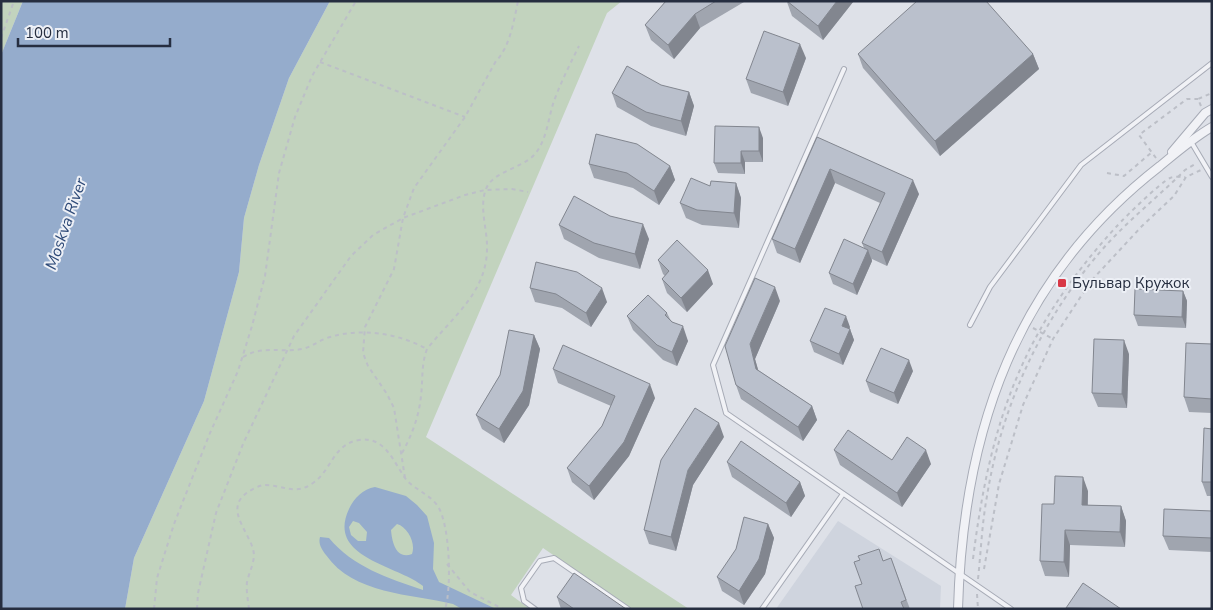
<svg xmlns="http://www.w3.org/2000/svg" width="1213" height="610" font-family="'Nunito Sans',sans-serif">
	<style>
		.built { fill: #cfd4de }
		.green { fill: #c2d3be }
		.water { fill: #95accc; fill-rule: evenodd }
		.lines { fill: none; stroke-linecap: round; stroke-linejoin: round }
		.lane-casing { stroke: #a7abb6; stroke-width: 6 }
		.street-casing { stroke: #a7abb6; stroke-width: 10 }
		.path { stroke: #bcbfc7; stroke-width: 2; stroke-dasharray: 4 4; stroke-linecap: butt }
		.lane { stroke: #f1f2f6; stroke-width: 4 }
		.street { stroke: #f1f2f6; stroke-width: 8 }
		.wall { fill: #a0a5af }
		.shaded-wall { fill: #82868f }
		.building { fill: #bac0cc; stroke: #82868f }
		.poi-dot { fill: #d83846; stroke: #edf0f6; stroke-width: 2 }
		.labels { text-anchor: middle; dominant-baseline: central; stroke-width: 4; stroke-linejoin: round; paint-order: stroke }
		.poi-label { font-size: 15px; fill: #262e40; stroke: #edf0f6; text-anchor: start }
		.water-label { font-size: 16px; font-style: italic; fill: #2d4977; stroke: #edf0f6 }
	</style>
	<rect width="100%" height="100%" fill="#dee1e8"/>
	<!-- built -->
	<polygon class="built" points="838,521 941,586 940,609 776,609"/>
	<!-- green -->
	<g class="green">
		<polygon points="1,1 23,1 1,55"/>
		<polygon points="330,1 622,1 607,13 426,437 689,609 632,609 543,548 511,595 530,609 125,609 134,558 204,401 239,272 244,218 259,165 289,78"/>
	</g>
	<!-- water -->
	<g class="water">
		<polygon points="23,1 330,1 289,78 259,165 244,218 239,272 204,401 134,558 125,609 1,609 1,55"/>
		<path d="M375,487l31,9 11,9 10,11 7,27 -1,26 6,13 57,27h-34l-9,-5c-42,-10 -100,-10 -127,-49 -4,-5 -8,-11 -6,-18l9,1c24,29 59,40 94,52v-4c-26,-21 -97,-28 -74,-77 5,-11 14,-20 26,-22zM353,521l6,2 8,9 -1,9h-8l-7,-6 -2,-8zM397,524c11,3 19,20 15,30 -16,6 -20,-12 -21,-24z"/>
	</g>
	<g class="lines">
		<defs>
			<g id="lane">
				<polyline points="844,69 713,365 726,413 1011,609"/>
				<polyline points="1190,140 1212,177"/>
				<polyline points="970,325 990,287 1081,165 1212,63"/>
				<polyline points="535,609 524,601 521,588 540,561 554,558 628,609"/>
				<polyline points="762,609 843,494"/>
			</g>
			<g id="street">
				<polyline points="1172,152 1205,113 1212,109"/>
				<path d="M958,609c5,-179 58,-331 202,-443 17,-14 33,-28 52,-39"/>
			</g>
		</defs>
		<!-- lane casing -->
		<use href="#lane" class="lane-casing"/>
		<!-- street casing -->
		<use href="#street" class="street-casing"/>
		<!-- path -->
		<g class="path">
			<polyline points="1,38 14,1"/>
			<polyline points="320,62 465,117"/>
			<polyline points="1201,106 1198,99 1212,93"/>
			<polyline points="1156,158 1139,135 1187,99 1198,99"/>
			<polyline points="1107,173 1124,176 1152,152"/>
			<polyline points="1033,328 1053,339"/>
			<path d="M243,357c20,-12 38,-4 59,-8 10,-2 16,-8 25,-11 32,-11 71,-5 100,11"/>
			<path d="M402,453c10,-18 17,-37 19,-57 2,-16 0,-31 6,-47 26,-33 61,-57 60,-103 0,-18 -8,-39 -1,-57 7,-18 35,-20 48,-34 13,-14 14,-37 20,-54 7,-19 16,-37 25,-55"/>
			<path d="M405,478l-11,-70 -7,-14 -19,-28 -5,-13 2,-26 29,-58 9,-51 11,-30 51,-71 31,-56c14,-14 18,-41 22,-60"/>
			<path d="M973,559c17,-137 49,-230 144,-333 8,-9 44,-44 53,-48 4,-2 11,-1 15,-1"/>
			<polyline points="447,564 470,592 503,609"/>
			<polyline points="984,569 999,484 1023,405 1053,339 1091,281 1142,226 1174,196 1186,177 1201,170"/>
			<path d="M978,579c3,-28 4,-56 9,-83 14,-87 52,-171 108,-238 27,-33 60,-58 90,-88l12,-7"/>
			<polyline points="977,594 978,609"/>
			<polyline points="154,609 157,578 174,524 210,433 238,371 252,326 265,276 279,173 295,117 312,76 356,1"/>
			<polyline points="197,609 198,593 216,513 243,444 294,336 351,256 373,235 403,218 465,195 485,190 512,189 528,192"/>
			<path d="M249,609c-1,-9 -3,-18 -2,-27 2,-9 6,-16 7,-26 0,-21 -33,-46 -6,-64 5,-3 12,-7 17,-7 18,0 30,11 48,-2 19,-13 20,-39 46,-43 26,-4 34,21 46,38 8,11 23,15 32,27 13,17 15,83 8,104"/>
		</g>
		<!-- lane -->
		<use href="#lane" class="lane"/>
		<!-- street -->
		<use href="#street" class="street"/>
	</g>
	<!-- wall -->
	<g class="wall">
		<polygon points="666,1 744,1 744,2 700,28 674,59 651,40 645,25"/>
		<polygon points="853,1 853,2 823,40 792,16 787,2"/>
		<polygon points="858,54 1033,54 1039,69 940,156 863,68"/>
		<polygon points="806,58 788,106 751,93 746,79"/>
		<polygon points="689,92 694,106 686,136 651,126 617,107 612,93"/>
		<polygon points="817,137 919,194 887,266 872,259 872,261 857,295 833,284 829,273 864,248 862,243 880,203 835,183 800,263 777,253 772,239"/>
		<polygon points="763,138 763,162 745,162 745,174 718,173 714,163"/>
		<polygon points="589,164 670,166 675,180 659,205 633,188 594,178"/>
		<polygon points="736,183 741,198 739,228 702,225 686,218 680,203 710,186"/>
		<polygon points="610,216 649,239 640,269 599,258 564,239 559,225"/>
		<polygon points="658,260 713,284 687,312 667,293 662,279 665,276 663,274"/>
		<polygon points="530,288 607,302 591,327 562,308 535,302"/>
		<polygon points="1183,291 1187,301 1186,328 1138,326 1134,315"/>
		<polygon points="780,301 755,359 758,370 812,406 817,420 803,441 741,399 736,385"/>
		<polygon points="667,313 670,319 688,341 677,366 663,360 633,330 627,316"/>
		<polygon points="850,327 849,329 850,329 854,340 843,365 814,352 810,341"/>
		<polygon points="534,335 540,349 529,405 504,443 482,429 476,415 500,375"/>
		<polygon points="1212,344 1212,413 1189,412 1184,397"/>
		<polygon points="1129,354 1127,408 1098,407 1092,393"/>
		<polygon points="553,369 655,398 629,456 594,500 572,482 567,468 602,426 611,406 558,383"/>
		<polygon points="913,371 898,404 870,392 866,381"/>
		<polygon points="1212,429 1212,496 1207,496 1202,482"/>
		<polygon points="724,437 693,485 676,551 649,544 644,530"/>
		<polygon points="834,450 892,460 931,464 902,507 840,465"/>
		<polygon points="727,462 800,482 805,496 791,517 732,477"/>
		<polygon points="1088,491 1088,505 1121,506 1126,521 1125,547 1070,545 1069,577 1045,576 1040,561 1054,504"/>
		<polygon points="1212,511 1212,552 1169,550 1163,536"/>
		<polygon points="768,524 774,538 765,574 744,605 722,591 717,577"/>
		<polygon points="891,558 910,609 863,609 883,561"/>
		<polygon points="557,597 626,609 561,609"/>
	</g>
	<!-- shaded-wall -->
	<g class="shaded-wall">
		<polygon points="837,1 853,1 853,2 823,40 818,26"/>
		<polygon points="695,14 700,28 674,59 668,45"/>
		<polygon points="800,44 806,58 788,106 783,92"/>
		<polygon points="1033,54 1039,69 940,156 935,141"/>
		<polygon points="689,92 694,106 686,136 681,121"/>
		<polygon points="759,127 763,138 763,162 759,151"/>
		<polygon points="741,151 745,162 745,174 741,163"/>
		<polygon points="670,166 675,180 659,205 654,191"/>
		<polygon points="830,169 835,183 800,263 795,249"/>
		<polygon points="913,180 919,194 887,266 882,252"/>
		<polygon points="736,183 741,198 739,228 734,213"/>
		<polygon points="643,224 649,239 640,269 635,254"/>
		<polygon points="868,250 872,261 857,295 853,284"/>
		<polygon points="708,270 713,284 687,312 681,298"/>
		<polygon points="775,287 780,301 755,359 762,383 756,369 750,344"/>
		<polygon points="602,288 607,302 591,327 586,313"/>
		<polygon points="1183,291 1187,301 1186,328 1182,317"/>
		<polygon points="846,316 850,327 846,337 842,326"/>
		<polygon points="683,326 688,341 677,366 672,352"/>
		<polygon points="850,329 854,340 843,365 839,354"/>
		<polygon points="534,335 540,349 529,405 504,443 499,429"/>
		<polygon points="1124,340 1129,354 1127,408 1122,394"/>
		<polygon points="909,360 913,371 898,404 894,393"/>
		<polygon points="650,384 655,398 629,456 594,500 589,486"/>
		<polygon points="812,406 817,420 803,441 798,427"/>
		<polygon points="719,423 724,437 693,485 676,551 671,537 688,470"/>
		<polygon points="926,450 931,464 902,507 897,493"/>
		<polygon points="1083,477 1088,491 1087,519 1082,505"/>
		<polygon points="800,482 805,496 791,517 786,503"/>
		<polygon points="1121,506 1126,521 1125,547 1120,532"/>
		<polygon points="768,524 774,538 765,574 744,605 739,591"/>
		<polygon points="1065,530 1070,545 1069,577 1064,562"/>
	</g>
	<!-- building -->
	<g class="building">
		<polygon points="666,1 716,1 695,14 668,45 645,25"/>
		<polygon points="787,1 837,1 818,26"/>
		<polygon points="917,1 986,1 1033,54 935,141 858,54"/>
		<polygon points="764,31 800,44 783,92 746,79"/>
		<polygon points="627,66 661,85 689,92 681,121 646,112 612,93"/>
		<polygon points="715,126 759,127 759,151 741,151 741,163 714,163"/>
		<polygon points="596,134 637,144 670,166 654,191 627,173 589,164"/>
		<polygon points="817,137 913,180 882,252 862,243 885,193 830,169 795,249 772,239"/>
		<polygon points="691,178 710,186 711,181 736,183 734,213 697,210 680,203"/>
		<polygon points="574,196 610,216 643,224 635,254 594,243 559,225"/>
		<polygon points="844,239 868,250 853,284 829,273"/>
		<polygon points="677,240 708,270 681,298 662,279 669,271 658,260"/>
		<polygon points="536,262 577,272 602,288 586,313 556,294 530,288"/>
		<polygon points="755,278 775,287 750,344 756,369 812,406 798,427 736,385 725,346"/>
		<polygon points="1135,289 1183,291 1182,317 1134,315"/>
		<polygon points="648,295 667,313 665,315 672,322 683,326 672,352 657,345 627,316"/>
		<polygon points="825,308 846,316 842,326 850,329 839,354 810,341"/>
		<polygon points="509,330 534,335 523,391 499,429 476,415 500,375"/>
		<polygon points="1094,339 1124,340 1122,394 1092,393"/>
		<polygon points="1186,343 1212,344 1212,399 1184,397"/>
		<polygon points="563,345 650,384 624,442 589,486 567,468 602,426 615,396 553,369"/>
		<polygon points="881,348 909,360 894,393 866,381"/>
		<polygon points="695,408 719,423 688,470 671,537 644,530 661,460"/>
		<polygon points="1204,428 1212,429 1212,482 1202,482"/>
		<polygon points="848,430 892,460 907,437 926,450 897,493 834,450"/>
		<polygon points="741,441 800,482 786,503 727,462"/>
		<polygon points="1055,476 1083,477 1082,505 1121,506 1120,532 1065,530 1064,562 1040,561 1042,504 1054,504"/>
		<polygon points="1164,509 1212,511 1212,538 1163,536"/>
		<polygon points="744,517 768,524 759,559 739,591 717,577 736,549"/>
		<polygon points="879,549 883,561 891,558 906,600 901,602 904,609 863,609 855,586 862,584 854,562 860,560 858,556"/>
		<polygon points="574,573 626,609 574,609 557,597"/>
		<polygon points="1083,583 1121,609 1066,608"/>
	</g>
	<!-- markers -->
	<rect class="poi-dot" x="1057" y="278" width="10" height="10" rx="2.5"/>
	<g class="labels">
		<!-- poi labels -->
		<g class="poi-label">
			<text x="1072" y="283">Бульвар Кружок</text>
		</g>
		<!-- water labels -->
		<g class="water-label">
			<text transform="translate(66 224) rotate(-71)">Moskva River</text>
		</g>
	</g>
	<!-- border -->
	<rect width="1213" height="610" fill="none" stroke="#262e40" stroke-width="5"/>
	<!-- scale -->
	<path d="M18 38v8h152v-8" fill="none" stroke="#262e40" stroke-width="2.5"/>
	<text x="25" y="38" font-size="15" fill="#262e40" stroke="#edf0f6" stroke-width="4" paint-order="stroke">100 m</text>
</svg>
